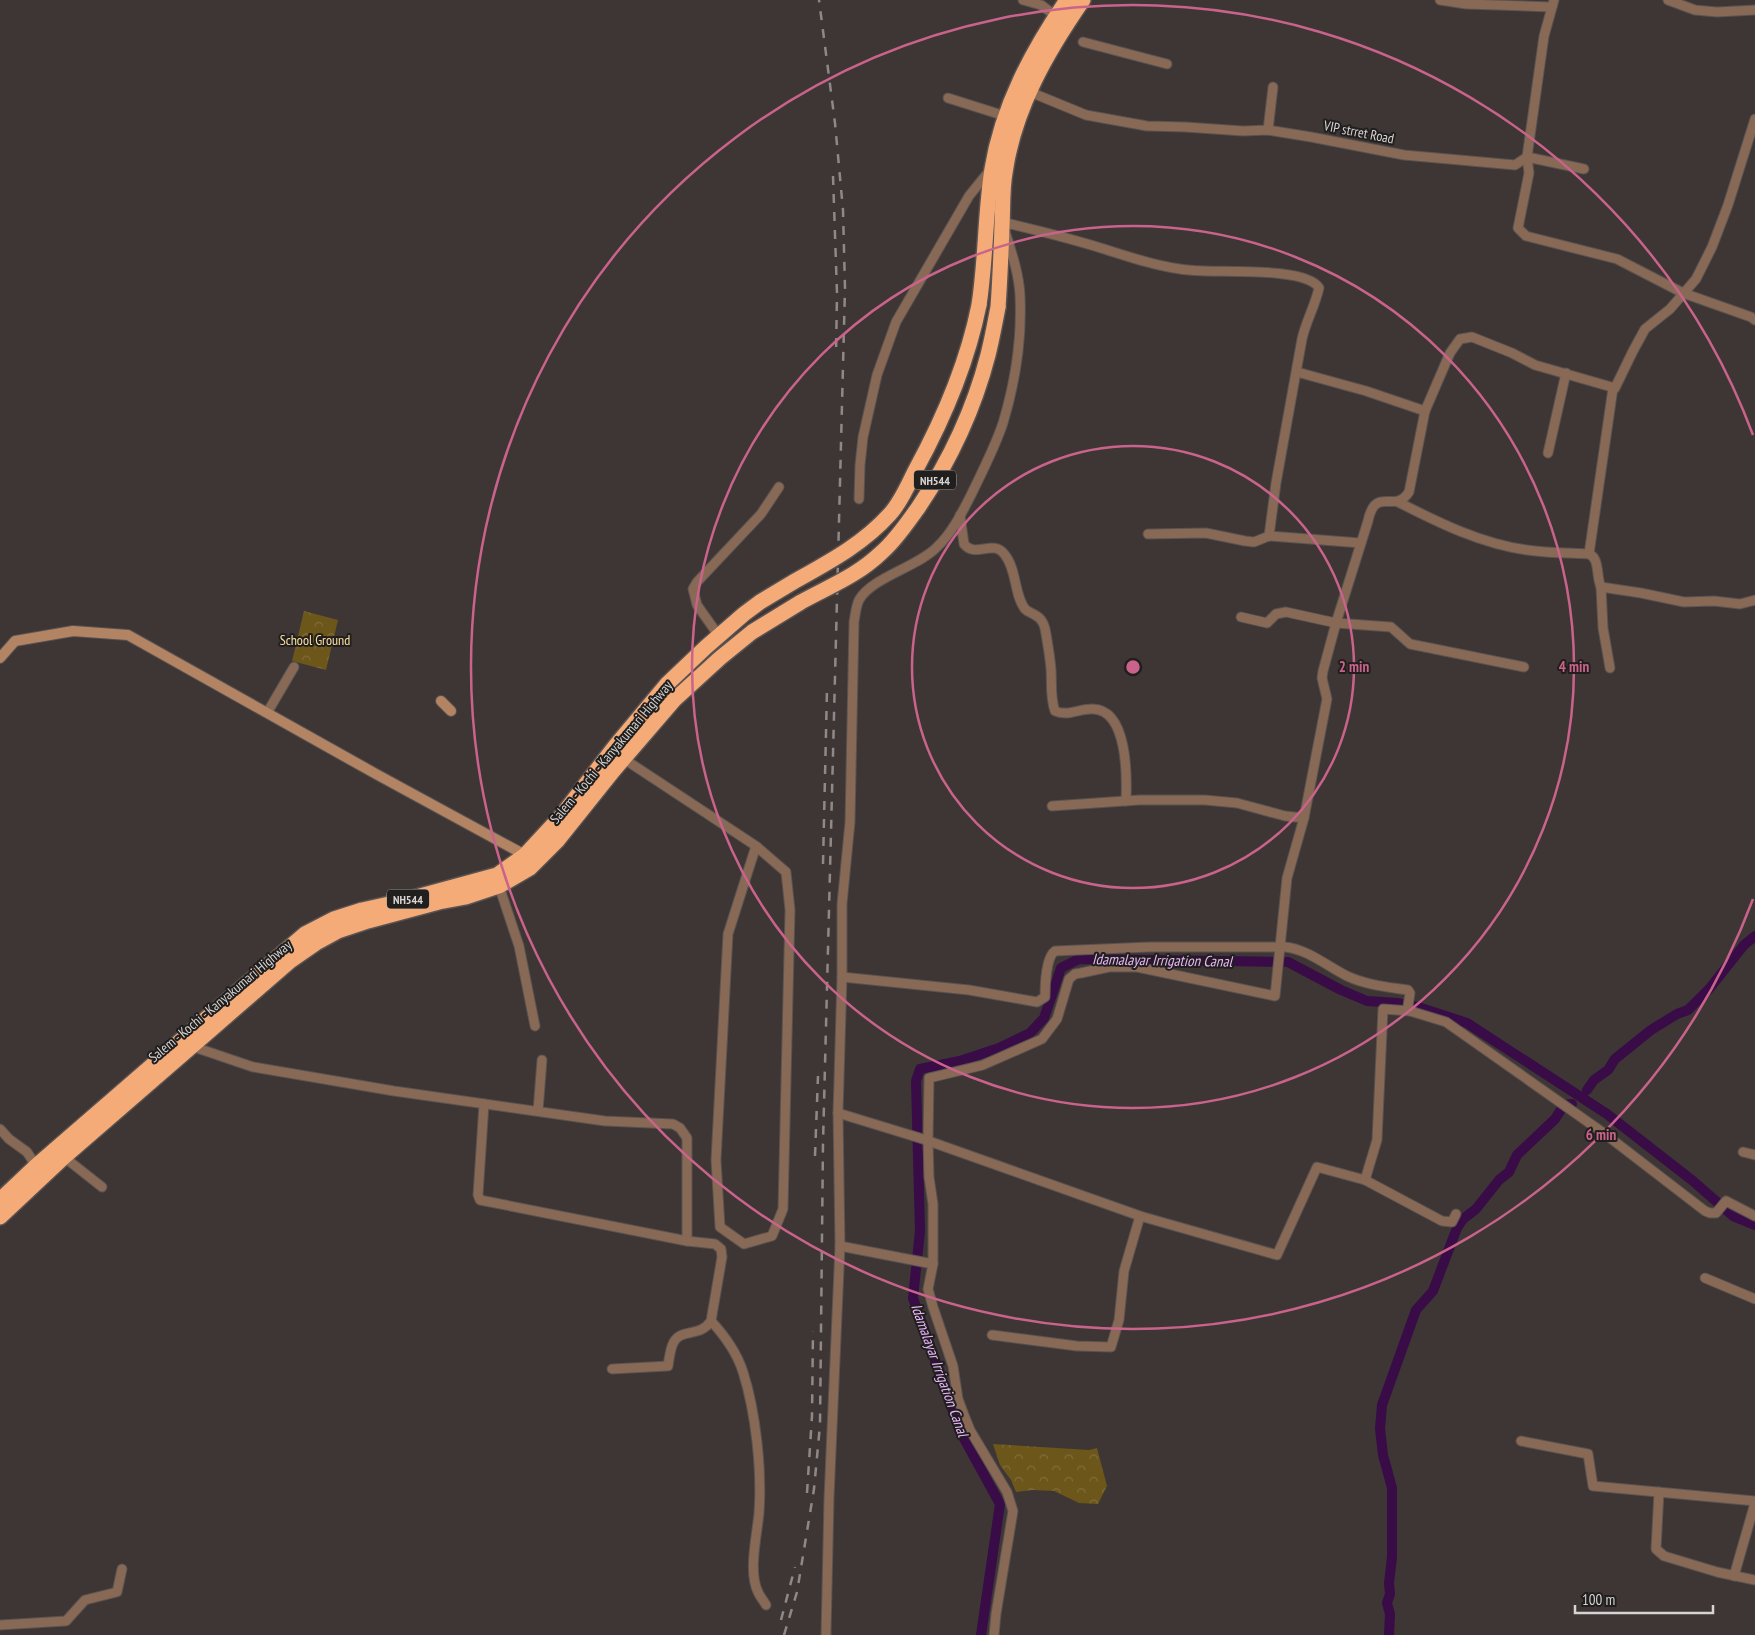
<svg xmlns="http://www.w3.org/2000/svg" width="1755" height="1635" font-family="'PT Sans Narrow',sans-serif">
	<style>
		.park { fill: url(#park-crowns) }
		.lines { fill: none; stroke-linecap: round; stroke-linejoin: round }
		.canal { stroke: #390b47; stroke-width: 10 }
		.street-casing { stroke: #595251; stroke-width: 11 }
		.secondary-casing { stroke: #595251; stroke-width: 12 }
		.highway-casing { stroke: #595251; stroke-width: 18 }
		.street { stroke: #876955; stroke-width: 9 }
		.secondary { stroke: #b38464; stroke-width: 10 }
		.highway { stroke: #f4ab78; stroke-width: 15 }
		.rail { stroke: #8e8988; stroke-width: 2.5; stroke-dasharray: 9 9; stroke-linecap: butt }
		.highway-bridge-casing { stroke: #595251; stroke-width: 18; stroke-linecap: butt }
		.highway-bridge { stroke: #f4ab78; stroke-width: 15 }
		.ring { fill: none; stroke: #ca638b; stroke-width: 2.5 }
		.labels { text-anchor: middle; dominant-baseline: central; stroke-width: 4; stroke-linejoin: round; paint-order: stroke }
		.shield { fill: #211e1e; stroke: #a09d9d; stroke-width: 1 }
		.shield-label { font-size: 12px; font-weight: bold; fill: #d7d3d3 }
		.street-label { font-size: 14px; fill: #d7d3d3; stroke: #211e1e }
		.park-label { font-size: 14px; fill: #f9e0a2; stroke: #211e1e }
		.water-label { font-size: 15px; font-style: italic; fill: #eab5fc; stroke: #211e1e }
		.centre { fill: #ca638b; stroke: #211e1e; stroke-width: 2.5 }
		.ring-label { font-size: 15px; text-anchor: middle; font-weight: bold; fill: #ca638b; stroke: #211e1e; stroke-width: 4; stroke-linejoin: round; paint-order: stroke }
	</style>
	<defs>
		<pattern id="park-crowns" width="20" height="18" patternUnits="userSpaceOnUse" patternTransform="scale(1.25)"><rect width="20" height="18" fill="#6c561a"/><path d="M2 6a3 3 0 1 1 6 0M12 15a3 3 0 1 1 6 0" fill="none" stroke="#806d3a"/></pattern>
	</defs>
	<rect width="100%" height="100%" fill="#3d3635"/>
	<!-- park -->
	<g class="park">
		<polygon points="304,611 338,620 326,670 292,661"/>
		<polygon points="993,1444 1089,1450 1097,1448 1107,1486 1098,1504 1079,1503 1054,1491 1033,1490 1016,1492 1011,1480 1000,1465"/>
	</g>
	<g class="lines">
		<!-- canal -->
		<g class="canal">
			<polyline points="1587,1090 1594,1080 1608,1070 1615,1059 1651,1030 1677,1014 1688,1010 1709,989 1744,945 1755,936"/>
			<polyline points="981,1635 1000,1504 960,1431 913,1298 920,1231 916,1081 920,1069 960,1061 999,1048 1030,1033 1044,1018 1061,968 1079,959 1288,962 1341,990 1367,1001 1397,1003 1418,1007 1467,1023 1607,1114 1693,1181 1733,1216 1755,1225"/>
			<polyline points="1389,1635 1390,1614 1387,1603 1390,1594 1389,1583 1392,1557 1392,1488 1383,1455 1380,1429 1382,1405 1416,1310 1433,1291 1457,1228 1463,1219 1476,1209 1499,1180 1509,1172 1517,1155 1555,1119 1564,1105 1572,1104"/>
		</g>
		<defs>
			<g id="street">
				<polyline points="1023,0 1041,5 1056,16"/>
				<polyline points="1440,0 1466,4 1552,7"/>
				<polyline points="1668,0 1695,10 1717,12 1755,10"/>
				<polyline points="1083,42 1167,64"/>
				<polyline points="1030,92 1086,115 1147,126 1185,127 1243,131 1268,130 1311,137 1404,155 1515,165 1527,157 1544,36 1554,0"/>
				<polyline points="948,98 1005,116"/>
				<polyline points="1268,130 1273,87"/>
				<polyline points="1584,169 1527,157 1529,173 1518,228 1526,236 1617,259 1683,293 1751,317 1755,320"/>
				<polyline points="1297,372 1366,391 1425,411"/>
				<polyline points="1548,453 1566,373"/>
				<polyline points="859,499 860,465 863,437 877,375 896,322 969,196 990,170"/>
				<path d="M1398,502c41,21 84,42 129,48 20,3 42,3 62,4 11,4 7,23 12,33l40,6 43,9 30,-1 26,3 15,-4"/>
				<path d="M960,515l4,29c12,15 29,-6 41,11 12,15 9,40 20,54 3,3 7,4 10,6 8,4 10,11 11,19 2,12 4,23 5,35 1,14 -1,29 4,42 13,6 25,-3 38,-2 35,1 34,68 33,92"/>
				<polyline points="1148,534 1206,533 1245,541 1254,542 1269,536 1361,543"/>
				<polyline points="1589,554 1613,388"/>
				<polyline points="1601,587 1603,628 1610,668"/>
				<polyline points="1241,617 1267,623 1276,614 1286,612 1336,623 1391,627 1410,644 1524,667"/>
				<polyline points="719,636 697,605 693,589 697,582 761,514 779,487"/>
				<polyline points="267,713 294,667"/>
				<polyline points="624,759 756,846 786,872 790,910 783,1209 772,1236 744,1244 720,1227 716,1160 728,934 756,846"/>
				<path d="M1052,806l87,-6h66l32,3 48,13 19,2 23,-119 -5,-21 1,-7 13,-48 32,-102c1,-5 3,-11 6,-15 10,-11 23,4 35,-14l16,-81 25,-58 10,-14 12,-2 40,16 23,12 80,23 18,-37 12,-22 25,-20 26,-30 16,-32 16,-42 27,-86"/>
				<polyline points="499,886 519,946 535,1026"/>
				<path d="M842,977l127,13 68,12 8,-5c0,-11 1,-40 10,-46l94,-4h136c22,2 42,19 62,29 19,9 41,11 61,14l2,3 -2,13 2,5"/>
				<polyline points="191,1046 253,1067 394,1091 605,1121 673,1124 680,1128 687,1138 687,1241"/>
				<path d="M484,1104l-6,91 2,5 207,41 28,3 6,5 1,8 -11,64c-12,18 -32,5 -39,25 -2,6 -3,13 -4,20l-56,3"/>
				<polyline points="538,1111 542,1060"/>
				<polyline points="838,1113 923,1139 1140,1216 1277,1255 1317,1167 1365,1180 1442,1221 1452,1222 1456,1214"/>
				<polyline points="0,1129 9,1139 27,1152 36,1166"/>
				<polyline points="1743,1152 1755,1155"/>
				<polyline points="64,1157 102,1187"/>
				<polyline points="1365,1180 1377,1140 1383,1009 1410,1011 1446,1022 1605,1134 1705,1211 1710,1213 1716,1213 1726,1201 1755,1216"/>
				<polyline points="840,1246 933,1264"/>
				<polyline points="1705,1278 1755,1299"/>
				<path d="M711,1321c14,15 26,32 32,51 13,41 19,99 16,141 -2,22 -11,59 -1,79 2,5 6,9 8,13"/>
				<polyline points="992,1335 1077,1346 1111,1347 1119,1320 1124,1271 1140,1216"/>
				<polyline points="1521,1441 1588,1454 1593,1486 1755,1501"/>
				<polyline points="1659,1492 1656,1549 1664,1556 1717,1572 1755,1580"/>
				<polyline points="1734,1576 1755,1503"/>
				<polyline points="0,1625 66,1621 85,1600 117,1592 122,1569"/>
				<path d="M826,1635l3,-137 11,-252 -2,-133 4,-136v-73l8,-82 4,-200c1,-6 2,-16 5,-22 13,-23 59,-33 78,-53 15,-14 26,-36 35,-54 11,-23 23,-46 31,-70 12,-40 19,-85 17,-127 -1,-25 -11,-51 -18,-74 30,7 59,14 89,23 37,11 75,26 114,26 23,1 103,-3 114,17 -4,18 -13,33 -17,51l-26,144 -7,53"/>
				<polyline points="994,1635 996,1614 1013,1511 1007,1492 970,1430 964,1415 958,1399 953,1366 933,1307 928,1289 933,1264 933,1204 929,1177 928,1141 929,1078 983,1065 1042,1039 1057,1019 1069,979 1075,974 1081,973 1109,967 1137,967 1275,996 1287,878 1304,818"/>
			</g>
			<g id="secondary">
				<polyline points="0,658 15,641 73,631 128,635 376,774 525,855 527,860"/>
				<polyline points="441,701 451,711"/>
			</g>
			<g id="highway">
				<path d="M979,305c7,-45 6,-91 13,-136 10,-62 40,-118 75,-169"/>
				<path d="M998,307c2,-27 3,-54 4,-81 1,-17 0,-36 3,-53 9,-64 42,-121 78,-173"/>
				<polyline points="0,1200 36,1166 201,1023 305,934 334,919 362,910 398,902 497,875 525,855 562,815 616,745 667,684 706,647 744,614 760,602 795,581"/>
				<polyline points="0,1217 64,1157 214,1027 290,961 316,943 338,931 368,921 439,902 466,897 499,886 530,868 557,841 613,771 674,700 720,658 752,632 801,602"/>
			</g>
		</defs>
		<!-- street casing -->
		<use href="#street" class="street-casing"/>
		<!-- secondary casing -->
		<use href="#secondary" class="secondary-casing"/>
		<!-- highway casing -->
		<use href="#highway" class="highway-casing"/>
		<!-- street -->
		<use href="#street" class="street"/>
		<!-- secondary -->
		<use href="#secondary" class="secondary"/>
		<!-- highway -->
		<use href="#highway" class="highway"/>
		<!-- rail -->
		<g class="rail">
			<polyline points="833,176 837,293 836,356"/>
			<polyline points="823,864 827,689"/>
			<polyline points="815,1156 818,1076"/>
			<polyline points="807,1493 812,1416 813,1331"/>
			<polyline points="781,1620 795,1567"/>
			<polyline points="784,1635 797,1592 814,1489 820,1425 823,1143 845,288 843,210 835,123 819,0"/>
		</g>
		<defs>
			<g id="highway-bridge">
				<path d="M795,581c34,-19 68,-37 95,-67 11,-12 18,-29 25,-43 29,-53 52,-106 64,-166"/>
				<path d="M801,602c29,-16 56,-26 81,-50 14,-12 25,-29 36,-44 31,-46 56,-99 70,-153 4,-16 7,-32 10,-48"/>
			</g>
		</defs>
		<!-- highway-bridge casing -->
		<use href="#highway-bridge" class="highway-bridge-casing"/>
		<!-- highway-bridge -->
		<use href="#highway-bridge" class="highway-bridge"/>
	</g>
	<!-- distance rings -->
	<g class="ring">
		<circle cx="1133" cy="667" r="221"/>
		<circle cx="1133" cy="667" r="441"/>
		<path d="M1753 899A662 662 0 1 1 1753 435"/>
	</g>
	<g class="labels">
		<!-- shield labels -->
		<g class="shield">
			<rect x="914" y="470.5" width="42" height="19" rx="4"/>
			<rect x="387" y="889.5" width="42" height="19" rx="4"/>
		</g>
		<g class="shield-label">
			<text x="935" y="480">NH544</text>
			<text x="408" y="899">NH544</text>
		</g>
		<!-- street labels -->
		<g class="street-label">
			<text transform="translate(1359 132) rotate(11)">VIP strret Road</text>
			<text transform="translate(611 752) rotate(-50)">Salem - Kochi - Kanyakumari Highway</text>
			<text transform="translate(220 1001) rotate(-40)">Salem - Kochi - Kanyakumari Highway</text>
		</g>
		<!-- park labels -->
		<g class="park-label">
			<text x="315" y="640">School Ground</text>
		</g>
		<!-- water labels -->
		<g class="water-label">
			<text transform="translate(1162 960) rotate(1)">Idamalayar Irrigation Canal</text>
			<text transform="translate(940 1370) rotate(70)">Idamalayar Irrigation Canal</text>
		</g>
	</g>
	<circle cx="1133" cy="667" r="8" class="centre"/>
	<g class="ring-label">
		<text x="1354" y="672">2 min</text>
		<text x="1574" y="672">4 min</text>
		<text x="1601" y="1140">6 min</text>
	</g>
	<!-- scale -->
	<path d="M1575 1605v8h138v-8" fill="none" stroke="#d7d3d3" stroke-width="2.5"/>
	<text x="1582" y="1605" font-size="15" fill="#d7d3d3" stroke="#211e1e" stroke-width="4" paint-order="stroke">100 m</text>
</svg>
